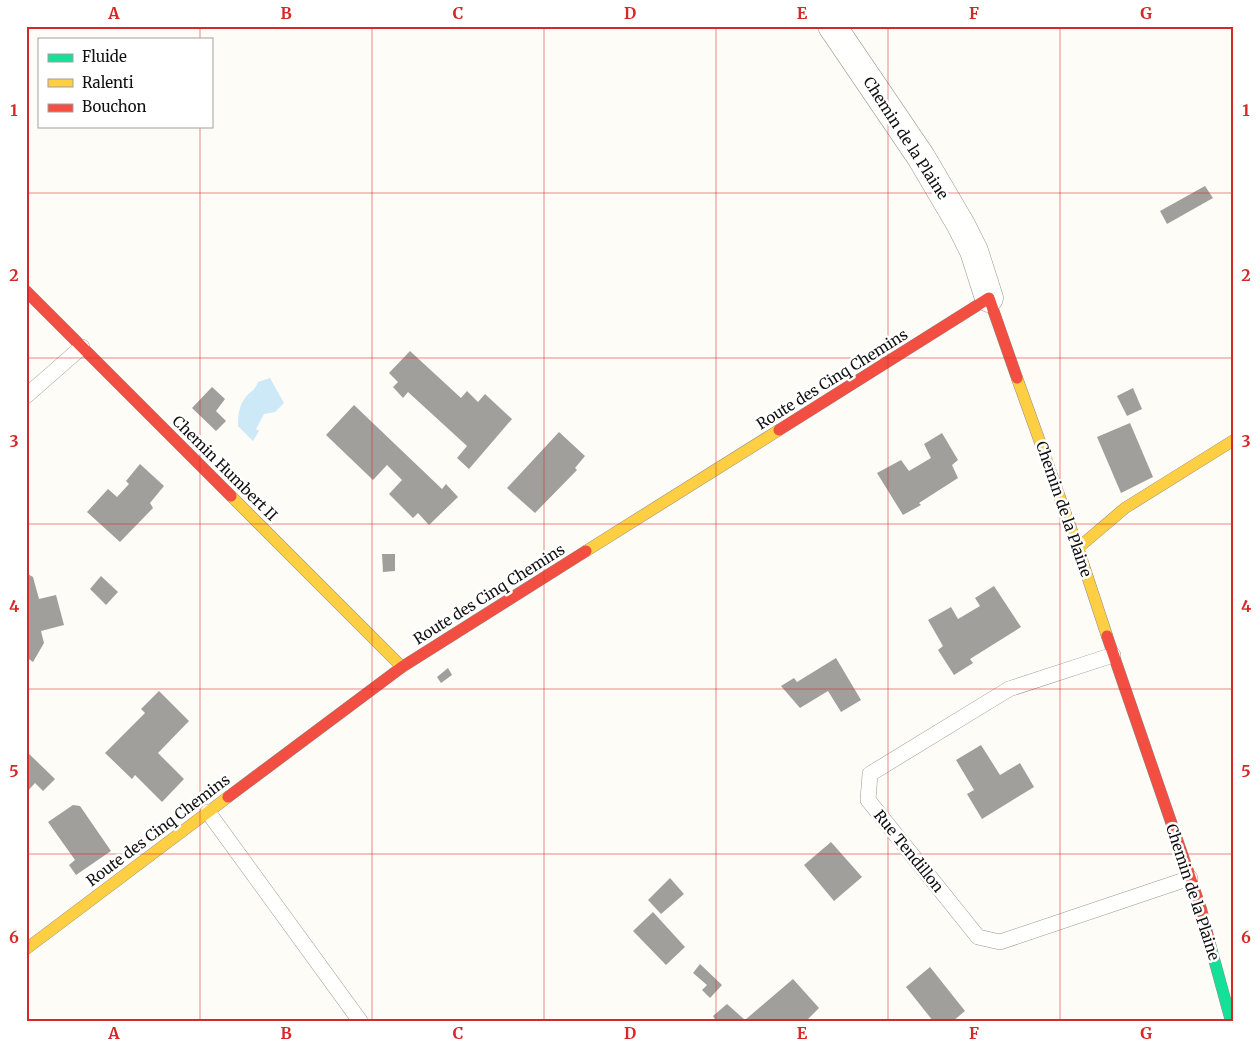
<svg xmlns="http://www.w3.org/2000/svg" width="1260" height="1047" font-family="Merriweather,serif">
	<style>
		.water { fill: #cde8f7 }
		.building { fill: #a19f9c }
		.lines { fill: none; stroke-linecap: round; stroke-linejoin: round }
		.lane-casing { stroke: #979795; stroke-width: 16 }
		.street-casing { stroke: #979795; stroke-width: 29 }
		.fast-casing { stroke: #8e8d8b; stroke-width: 12 }
		.slow-casing { stroke: #8e8d8b; stroke-width: 12 }
		.jam-casing { stroke: #8e8d8b; stroke-width: 12 }
		.lane { stroke: #fffffe; stroke-width: 15 }
		.street { stroke: #fffffe; stroke-width: 28 }
		.fast { stroke: #16e098; stroke-width: 11 }
		.slow { stroke: #ffcf43; stroke-width: 11 }
		.jam { stroke: #f24e42; stroke-width: 11 }
		.grid { fill: none; stroke: #d62828; stroke-width: 1; stroke-opacity: 0.55 }
		.labels { text-anchor: middle; dominant-baseline: central; stroke-width: 5; stroke-linejoin: round; paint-order: stroke }
		.street-label { font-size: 15px; fill: #111; stroke: #fff }
		.neatline { fill: none; stroke: #d62828; stroke-width: 2 }
		.grid-label { font-size: 16px; text-anchor: middle; font-weight: bold; fill: #d62828 }
	</style>
	<rect width="100%" height="100%" fill="#fdfcf7"/>
	<!-- water -->
	<path class="water" d="M270,378l14,25 -9,9 -11,2 -8,15 3,2 -6,10 -15,-15c0,-10 1,-20 7,-28 6,-8 9,-6 13,-16z"/>
	<!-- building -->
	<g class="building">
		<polygon points="1205,186 1213,198 1167,224 1160,211"/>
		<polygon points="410,351 461,398 467,391 478,402 485,394 512,419 469,469 457,458 467,446 408,392 403,398 393,387 398,382 389,373"/>
		<polygon points="212,387 225,399 216,411 226,421 216,431 192,408"/>
		<polygon points="1133,388 1142,409 1127,416 1117,396"/>
		<polygon points="354,405 442,489 446,484 458,497 429,525 418,513 413,518 389,494 402,480 387,465 373,480 326,435"/>
		<polygon points="1130,423 1153,477 1121,493 1097,437"/>
		<polygon points="559,432 585,456 575,468 577,470 535,513 507,488"/>
		<polygon points="942,433 958,460 952,465 958,478 919,503 921,505 903,515 877,473 901,460 909,471 931,458 924,444"/>
		<polygon points="140,464 164,486 150,503 153,508 120,542 87,512 108,489 117,497 129,484 126,481"/>
		<polygon points="382,554 395,554 395,571 383,572"/>
		<polygon points="26,573 33,577 39,599 56,595 64,625 41,631 44,643 33,662 26,657"/>
		<polygon points="101,576 118,592 106,605 90,589"/>
		<polygon points="994,586 1021,627 970,659 973,663 954,675 938,650 943,646 928,620 951,607 958,619 980,606 975,598"/>
		<polygon points="836,658 861,700 841,712 828,691 800,708 781,686 794,678 797,682"/>
		<polygon points="448,668 452,675 441,683 437,677"/>
		<polygon points="159,691 189,721 158,753 184,779 162,802 135,775 132,779 105,753 145,713 141,709"/>
		<polygon points="981,745 1000,775 1020,763 1034,787 982,819 967,794 974,790 956,760"/>
		<polygon points="26,751 55,779 43,791 35,783 26,793"/>
		<polygon points="73,805 80,806 111,851 76,875 69,865 75,860 48,822"/>
		<polygon points="831,842 862,877 834,901 804,865"/>
		<polygon points="670,878 684,894 661,914 648,900"/>
		<polygon points="653,912 685,947 666,965 633,931"/>
		<polygon points="700,964 722,985 710,998 702,990 707,985 693,973"/>
		<polygon points="930,967 965,1011 953,1021 933,1021 906,987"/>
		<polygon points="793,979 819,1008 806,1021 716,1021 713,1016 727,1004 745,1020"/>
	</g>
	<g class="lines">
		<defs>
			<g id="lane">
				<polyline points="26,396 82,347"/>
				<polyline points="1113,655 1009,689 870,774 868,800 978,937 1000,942 1190,878"/>
				<polyline points="208,812 360,1021"/>
			</g>
			<polyline id="street" points="832,26 921,157 961,225 974,251 989,298"/>
			<polyline id="fast" points="1211,948 1231,1021"/>
			<g id="slow">
				<polyline points="1017,378 1078,548 1107,636"/>
				<polyline points="231,496 402,667"/>
				<polyline points="1078,548 1125,508 1234,440"/>
				<polyline points="586,551 779,430"/>
				<polyline points="26,949 228,797"/>
			</g>
			<g id="jam">
				<polyline points="26,291 231,496"/>
				<polyline points="779,430 989,298 1017,378"/>
				<polyline points="1107,636 1201,909 1211,948"/>
				<polyline points="228,797 402,667 586,551"/>
			</g>
		</defs>
		<!-- lane casing -->
		<use href="#lane" class="lane-casing"/>
		<!-- street casing -->
		<use href="#street" class="street-casing"/>
		<!-- fast casing -->
		<use href="#fast" class="fast-casing"/>
		<!-- slow casing -->
		<use href="#slow" class="slow-casing"/>
		<!-- jam casing -->
		<use href="#jam" class="jam-casing"/>
		<!-- lane -->
		<use href="#lane" class="lane"/>
		<!-- street -->
		<use href="#street" class="street"/>
		<!-- fast -->
		<use href="#fast" class="fast"/>
		<!-- slow -->
		<use href="#slow" class="slow"/>
		<!-- jam -->
		<use href="#jam" class="jam"/>
	</g>
	<!-- grid -->
	<path class="grid" d="M200,26v13M372,26v995M544,26v995M716,26v995M888,26v995M1060,26v995M200,126v895M26,193h1208M26,358h1208M26,524h1208M26,689h1208M26,854h1208"/>
	<g class="labels">
		<!-- street labels -->
		<g class="street-label">
			<text transform="translate(906 138) rotate(57)">Chemin de la Plaine</text>
			<text transform="translate(832 379) rotate(-32)">Route des Cinq Chemins</text>
			<text transform="translate(225 468) rotate(45)">Chemin Humbert II</text>
			<text transform="translate(1064 509) rotate(71)">Chemin de la Plaine</text>
			<text transform="translate(489 594) rotate(-32)">Route des Cinq Chemins</text>
			<text transform="translate(158 830) rotate(-37)">Route des Cinq Chemins</text>
			<text transform="translate(909 851) rotate(51)">Rue Tendillon</text>
			<text transform="translate(1193 892) rotate(72)">Chemin de la Plaine</text>
		</g>
	</g>
	<!-- border -->
	<rect width="1260" height="1047" fill="none" stroke="#ffffff" stroke-width="55"/>
	<!-- legend -->
	<rect x="38" y="38" width="175" height="90" fill="#ffffff" stroke="#a0a0a0"/>
	<rect x="48" y="54" width="25" height="8" fill="#16e098" stroke="#a0a0a0"/>
	<text x="82" y="62" font-size="15" fill="#111111">Fluide</text>
	<rect x="48" y="79" width="25" height="8" fill="#ffcf43" stroke="#a0a0a0"/>
	<text x="82" y="88" font-size="15" fill="#111111">Ralenti</text>
	<rect x="48" y="104" width="25" height="8" fill="#f24e42" stroke="#a0a0a0"/>
	<text x="82" y="112" font-size="15" fill="#111111">Bouchon</text>
	<rect x="28" y="28" width="1204" height="992" class="neatline"/>
	<g class="grid-label">
		<text x="114" y="19">A</text>
		<text x="286" y="19">B</text>
		<text x="458" y="19">C</text>
		<text x="630" y="19">D</text>
		<text x="802" y="19">E</text>
		<text x="974" y="19">F</text>
		<text x="1146" y="19">G</text>
		<text x="14" y="116">1</text>
		<text x="1246" y="116">1</text>
		<text x="14" y="281">2</text>
		<text x="1246" y="281">2</text>
		<text x="14" y="447">3</text>
		<text x="1246" y="447">3</text>
		<text x="14" y="612">4</text>
		<text x="1246" y="612">4</text>
		<text x="14" y="777">5</text>
		<text x="1246" y="777">5</text>
		<text x="14" y="943">6</text>
		<text x="1246" y="943">6</text>
		<text x="114" y="1039">A</text>
		<text x="286" y="1039">B</text>
		<text x="458" y="1039">C</text>
		<text x="630" y="1039">D</text>
		<text x="802" y="1039">E</text>
		<text x="974" y="1039">F</text>
		<text x="1146" y="1039">G</text>
	</g>
</svg>
